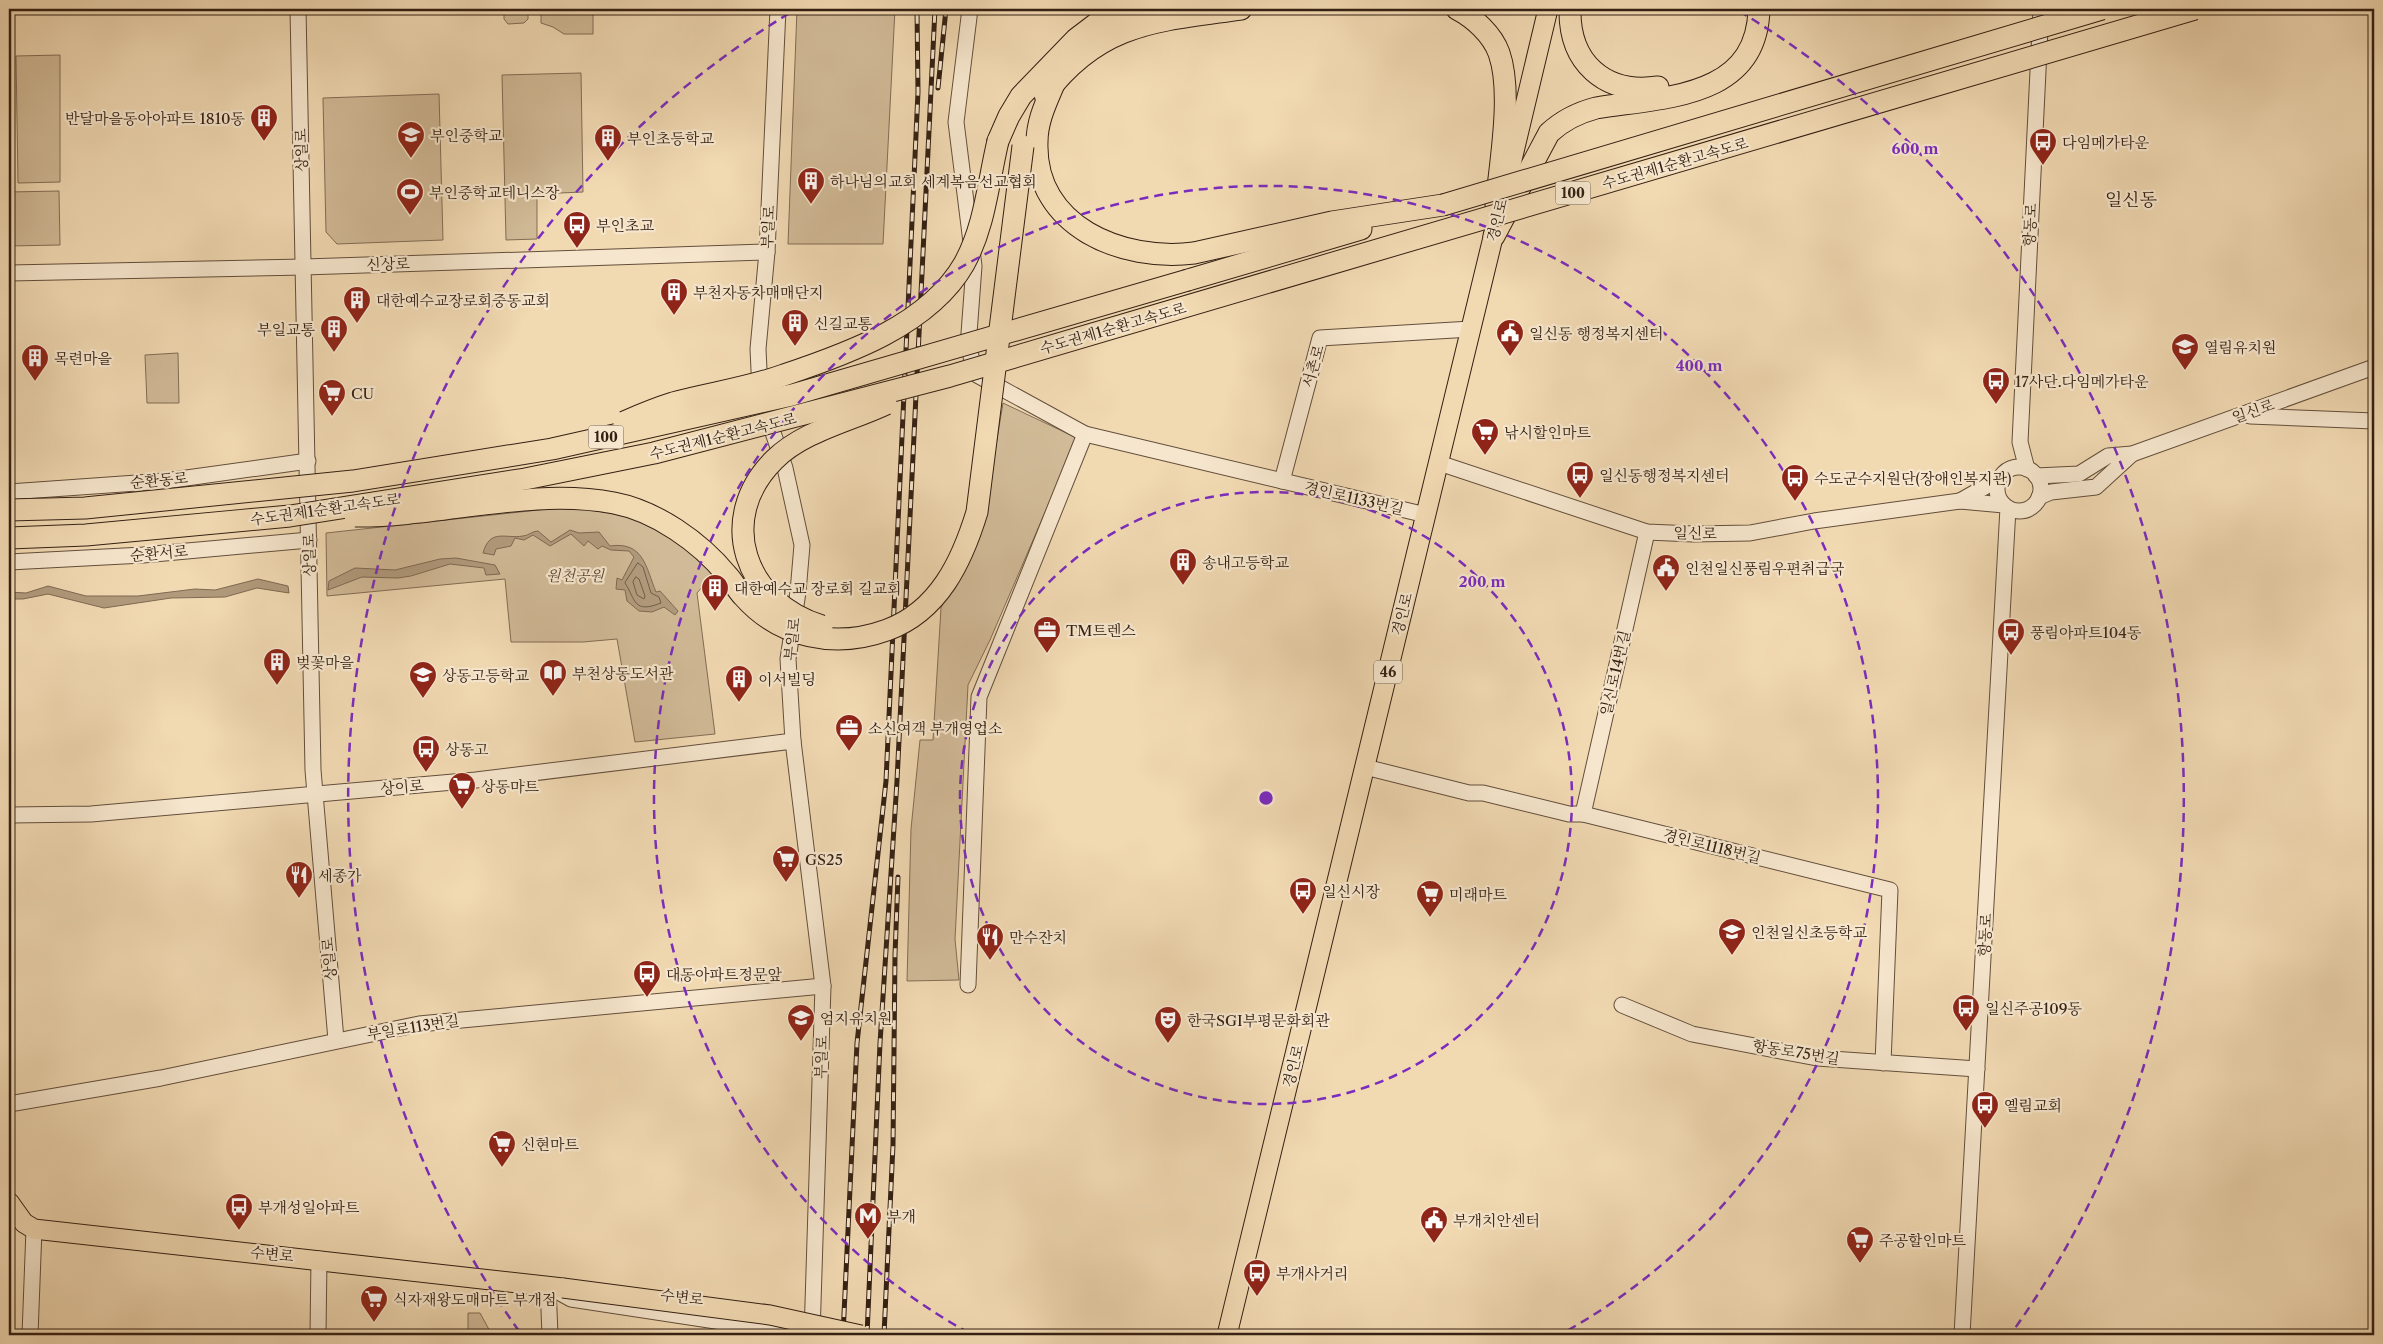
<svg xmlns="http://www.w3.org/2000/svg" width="2383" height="1344" font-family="'Libre Caslon Text','Noto Serif KR',serif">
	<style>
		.green { fill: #d1ba97; stroke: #826d55 }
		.water { fill: #b19a7c; stroke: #7f6952 }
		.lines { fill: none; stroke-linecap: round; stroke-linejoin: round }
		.shore { stroke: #725d48; stroke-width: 1 }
		.minor-casing { stroke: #634e3b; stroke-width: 17 }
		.major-casing { stroke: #342013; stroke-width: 21 }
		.highway-casing { stroke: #342013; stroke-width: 23 }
		.minor { stroke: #f6e6cd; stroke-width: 15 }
		.major { stroke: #f1d9b2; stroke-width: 19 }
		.highway { stroke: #f1d9b2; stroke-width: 21 }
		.rail-casing { stroke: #342013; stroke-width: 5 }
		.rail { stroke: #f6e6cd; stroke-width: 3; stroke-dasharray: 9; stroke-linecap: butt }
		.major-bridge-casing { stroke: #342013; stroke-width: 21; stroke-linecap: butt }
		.highway-bridge-casing { stroke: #342013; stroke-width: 23; stroke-linecap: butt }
		.major-bridge { stroke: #f1d9b2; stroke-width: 19 }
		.highway-bridge { stroke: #f1d9b2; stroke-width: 21 }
		.ring { fill: none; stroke: #7b2cbf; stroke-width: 2.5; stroke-dasharray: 9 6 }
		.labels { text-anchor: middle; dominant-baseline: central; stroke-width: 4.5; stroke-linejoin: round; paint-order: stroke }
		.shield { fill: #f6e6cd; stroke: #6e5b4b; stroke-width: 1 }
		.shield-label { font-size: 14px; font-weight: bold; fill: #342013 }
		.poi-label { font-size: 15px; fill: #342013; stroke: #f6e6cd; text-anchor: start }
		.street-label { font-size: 15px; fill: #342013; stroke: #f6e6cd }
		.park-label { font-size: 15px; font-style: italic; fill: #5b4634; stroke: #f6e6cd }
		.quarter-label { font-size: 18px; fill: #342013; stroke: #f6e6cd }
		.centre { fill: #7b2cbf; stroke: #f6e6cd; stroke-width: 2.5 }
		.ring-label { font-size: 15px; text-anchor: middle; font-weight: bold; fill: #7b2cbf; stroke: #f6e6cd; stroke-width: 4.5; stroke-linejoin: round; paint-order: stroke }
	</style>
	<rect width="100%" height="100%" fill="#f1d9b2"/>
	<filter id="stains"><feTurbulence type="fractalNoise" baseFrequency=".004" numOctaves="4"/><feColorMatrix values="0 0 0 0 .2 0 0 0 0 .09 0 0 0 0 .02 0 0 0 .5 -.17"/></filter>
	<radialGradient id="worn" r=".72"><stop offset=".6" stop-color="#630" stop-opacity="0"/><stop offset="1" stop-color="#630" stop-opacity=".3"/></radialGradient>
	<!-- green -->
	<g class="green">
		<polygon points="504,9 528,9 528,19 524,23 508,24 504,19"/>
		<polygon points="541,9 593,9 593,34 564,34 553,27 541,23"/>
		<polygon points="797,9 895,9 883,244 788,244"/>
		<polygon points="60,55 60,182 18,183 16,56"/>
		<polygon points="581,73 583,192 537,194 537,239 506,240 502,75"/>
		<polygon points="439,94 443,240 337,244 326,232 323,98"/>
		<polygon points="59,191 60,245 9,246 9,192"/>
		<polygon points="178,353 179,403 147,403 145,355"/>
		<polygon points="1003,403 1077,438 990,640 968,685 955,939 959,980 907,981 911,829 920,740 933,740 941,608 985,512"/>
		<path d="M566,507c37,5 79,8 111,32 13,10 25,22 38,33l-18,21 18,141 -80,8 -18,-103 -34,3h-72l-6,-63 -178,17 -1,-63z"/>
		<polygon points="468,1313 480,1313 492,1335 468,1335"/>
	</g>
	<!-- water -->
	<g class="water">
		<path d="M570,530l9,3 20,-1 11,14c34,-5 36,22 46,46l4,-1 18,20 -3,4 -11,-8 -12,5 -13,-1 -12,-10 -2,-11 -9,-1 1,-11 5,2 12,-23 -5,-6 -18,-1 -9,-4 -4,3 -10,-8 -4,5 -13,-12 -21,12 -17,-11 -9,5 -9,-2 -4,8 -15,3 -2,6 -11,-2c7,-25 22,-14 40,-17 5,0 9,-5 15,-5l13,11z"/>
		<polygon points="456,558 495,565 500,574 486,575 484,568 450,564 411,576 398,578 362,577 328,590 329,581 355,568 395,570 440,559"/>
		<polygon points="258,579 288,586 289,593 257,588 225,597 171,598 104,608 48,594 23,599 9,599 9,592 26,593 48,586 86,596 138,596 195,589 215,590"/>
	</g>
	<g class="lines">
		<!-- shore -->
		<g class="shore">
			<path d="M638,563l5,4 8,26 8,4 2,6c-28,11 -25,-3 -36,-20z"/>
			<polygon points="636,577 639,579 645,596 644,599 637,595 633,582"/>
		</g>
		<defs>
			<g id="minor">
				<polyline points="298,9 313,770 336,1040"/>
				<polyline points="970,9 956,122 974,266 968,347 977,375 1085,434 1426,515"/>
				<polyline points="9,273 304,267 767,252"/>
				<polyline points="760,391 758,349 767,252 778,9"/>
				<polyline points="767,415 785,468 802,545 798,592 788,659 793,741 823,986 812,1335"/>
				<polyline points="2250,416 2374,421"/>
				<polyline points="1439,463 1647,532 1693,534 1750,533 1814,521 1960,501 2004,505"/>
				<circle cx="2019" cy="489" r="22"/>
				<polyline points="2027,469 2020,442 2041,9"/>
				<polyline points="2036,476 2079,474 2108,456 2132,454 2374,367"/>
				<polyline points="1282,481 1320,338 1471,329"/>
				<polyline points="9,492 165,481 308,461"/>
				<polyline points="2039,497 2051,492 2096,487 2132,454"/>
				<polyline points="1960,501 1999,479"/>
				<polyline points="9,562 143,555 309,540"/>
				<polyline points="1365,767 1469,793 1483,793 1569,814 1583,814 1890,890 1883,1063"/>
				<polyline points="1583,814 1647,532"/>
				<polyline points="9,815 91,814 476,780 793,741"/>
				<polyline points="968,985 979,697 1085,434"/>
				<polyline points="1622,1005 1692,1034 1817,1058 1977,1069"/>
				<polyline points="9,1104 161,1078 419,1024 823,986"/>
				<polyline points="548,1286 550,1335"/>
				<polyline points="553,1289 571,1299 788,1332 812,1324"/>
				<polyline points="30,1335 34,1229"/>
				<polyline points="318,1335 319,1259"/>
				<polyline points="1962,1335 2008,508"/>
			</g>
			<g id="major">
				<polyline points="1506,185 1548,9"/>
				<polyline points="9,1202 24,1223 34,1229 563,1288"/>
				<polyline points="1227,1335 1497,221"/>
			</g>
			<g id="highway">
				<path d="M1457,9c17,9 35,25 42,44 14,40 1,109 -3,153"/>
				<path d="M1570,9c-1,53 34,86 88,78"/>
				<path d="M1054,84c-8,19 -17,37 -17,58 -3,85 86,120 157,111l138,-31 111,-17"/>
				<path d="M1045,95c55,-73 112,-74 196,-86"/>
				<polyline points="998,141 1009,116 1021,96 1076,39 1101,20 1143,9"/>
				<path d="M1494,236l55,-103c14,-13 28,-20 47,-25 67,-11 161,-9 163,-99"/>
				<polyline points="1188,280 1361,229"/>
			</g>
		</defs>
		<!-- minor casing -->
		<use href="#minor" class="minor-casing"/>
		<!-- major casing -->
		<use href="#major" class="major-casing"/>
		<!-- highway casing -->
		<use href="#highway" class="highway-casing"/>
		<!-- minor -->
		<use href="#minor" class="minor"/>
		<!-- major -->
		<use href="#major" class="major"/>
		<!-- highway -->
		<use href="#highway" class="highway"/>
		<defs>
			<g id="rail">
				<polyline points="938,88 946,9"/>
				<polyline points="843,1335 857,1043 886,781 918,92 917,9"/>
				<polyline points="867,1335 880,1043 897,781 935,9"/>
				<polyline points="884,1335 893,1145 895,955 898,877"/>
			</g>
		</defs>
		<!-- rail casing -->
		<use href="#rail" class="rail-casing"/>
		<!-- rail -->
		<use href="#rail" class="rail"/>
		<defs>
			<polyline id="major-bridge" points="563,1288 770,1315 861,1335"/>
			<g id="highway-bridge">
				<polyline points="1443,205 2102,9"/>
				<path d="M624,422c16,-7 33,-14 49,-19 37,-10 75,-15 111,-28 63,-21 145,-50 180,-111 21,-38 24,-81 34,-123"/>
				<polyline points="9,510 85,508 353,481 552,449 792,395 1188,280"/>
				<path d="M355,516c85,1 175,-29 259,-13 42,8 86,39 113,72 6,6 10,15 16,21 37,42 92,53 144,34 52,-19 75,-69 90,-118l46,-366"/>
				<polyline points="9,538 86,535 290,516 525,479 654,453 950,376 2195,9"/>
				<path d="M822,626c-77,-23 -107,-107 -48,-166 29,-29 76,-39 112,-56"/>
			</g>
		</defs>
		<!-- major-bridge casing -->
		<use href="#major-bridge" class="major-bridge-casing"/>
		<!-- highway-bridge casing -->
		<use href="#highway-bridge" class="highway-bridge-casing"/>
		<!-- major-bridge -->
		<use href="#major-bridge" class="major-bridge"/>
		<!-- highway-bridge -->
		<use href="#highway-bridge" class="highway-bridge"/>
	</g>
	<!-- distance rings -->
	<g class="ring">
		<circle cx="1266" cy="798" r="306"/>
		<path d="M969 1333A612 612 0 1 1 1563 1333"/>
		<path d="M519 1331A918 918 0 0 1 793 11M1739 11A918 918 0 0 1 2013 1331"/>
	</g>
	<!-- icons -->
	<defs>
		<symbol id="building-pin" viewBox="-11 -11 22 30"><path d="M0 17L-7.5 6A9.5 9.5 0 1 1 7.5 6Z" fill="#8f2418" stroke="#f6e6cd"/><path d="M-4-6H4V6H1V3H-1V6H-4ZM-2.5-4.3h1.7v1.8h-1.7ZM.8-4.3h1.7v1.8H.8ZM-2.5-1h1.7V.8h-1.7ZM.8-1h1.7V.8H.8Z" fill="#fff"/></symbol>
		<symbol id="school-pin" viewBox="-11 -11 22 30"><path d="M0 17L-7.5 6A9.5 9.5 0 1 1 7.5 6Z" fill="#8f2418" stroke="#f6e6cd"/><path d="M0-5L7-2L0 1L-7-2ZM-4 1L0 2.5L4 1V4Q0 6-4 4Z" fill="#fff"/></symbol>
		<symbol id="bus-pin" viewBox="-11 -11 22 30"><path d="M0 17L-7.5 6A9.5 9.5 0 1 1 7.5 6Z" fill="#8f2418" stroke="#f6e6cd"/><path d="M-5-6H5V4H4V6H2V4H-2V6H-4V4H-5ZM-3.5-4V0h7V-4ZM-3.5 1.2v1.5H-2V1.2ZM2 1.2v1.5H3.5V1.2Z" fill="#fff"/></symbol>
		<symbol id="stadium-pin" viewBox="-11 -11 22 30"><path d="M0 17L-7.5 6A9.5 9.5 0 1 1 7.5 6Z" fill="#8f2418" stroke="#f6e6cd"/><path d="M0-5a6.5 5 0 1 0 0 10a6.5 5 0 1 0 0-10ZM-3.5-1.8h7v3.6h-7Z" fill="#fff"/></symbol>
		<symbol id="civic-pin" viewBox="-11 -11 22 30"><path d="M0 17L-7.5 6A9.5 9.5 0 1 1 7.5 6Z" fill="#8f2418" stroke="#f6e6cd"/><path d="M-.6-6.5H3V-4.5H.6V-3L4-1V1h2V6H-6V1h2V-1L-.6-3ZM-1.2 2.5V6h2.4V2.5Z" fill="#fff"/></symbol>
		<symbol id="supermarket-pin" viewBox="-11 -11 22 30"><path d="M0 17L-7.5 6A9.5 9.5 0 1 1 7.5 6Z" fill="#8f2418" stroke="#f6e6cd"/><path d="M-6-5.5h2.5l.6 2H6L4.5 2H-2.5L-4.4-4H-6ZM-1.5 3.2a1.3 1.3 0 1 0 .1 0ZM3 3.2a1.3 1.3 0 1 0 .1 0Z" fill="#fff"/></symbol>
		<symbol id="office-pin" viewBox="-11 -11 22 30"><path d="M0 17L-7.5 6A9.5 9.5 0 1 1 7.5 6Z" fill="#8f2418" stroke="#f6e6cd"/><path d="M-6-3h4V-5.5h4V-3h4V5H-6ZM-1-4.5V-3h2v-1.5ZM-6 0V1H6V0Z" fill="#fff"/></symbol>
		<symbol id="library-pin" viewBox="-11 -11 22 30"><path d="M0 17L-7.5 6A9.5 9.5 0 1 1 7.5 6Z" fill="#8f2418" stroke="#f6e6cd"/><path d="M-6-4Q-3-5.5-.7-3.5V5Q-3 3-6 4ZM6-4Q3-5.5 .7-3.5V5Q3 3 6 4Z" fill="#fff"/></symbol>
		<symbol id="restaurant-pin" viewBox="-11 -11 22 30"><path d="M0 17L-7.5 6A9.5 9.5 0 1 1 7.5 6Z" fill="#8f2418" stroke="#f6e6cd"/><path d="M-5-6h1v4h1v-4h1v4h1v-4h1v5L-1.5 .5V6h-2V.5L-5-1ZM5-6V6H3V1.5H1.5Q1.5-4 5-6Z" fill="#fff"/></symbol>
		<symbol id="theatre-pin" viewBox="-11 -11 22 30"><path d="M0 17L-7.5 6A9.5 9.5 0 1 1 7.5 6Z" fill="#8f2418" stroke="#f6e6cd"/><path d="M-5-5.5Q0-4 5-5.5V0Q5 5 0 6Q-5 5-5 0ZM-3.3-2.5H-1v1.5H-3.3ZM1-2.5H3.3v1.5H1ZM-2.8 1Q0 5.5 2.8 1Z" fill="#fff"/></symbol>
		<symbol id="metro-pin" viewBox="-11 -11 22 30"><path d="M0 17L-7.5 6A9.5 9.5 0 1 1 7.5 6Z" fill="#8f2418" stroke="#f6e6cd"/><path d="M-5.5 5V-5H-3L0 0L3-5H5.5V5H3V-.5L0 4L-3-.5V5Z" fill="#fff"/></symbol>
	</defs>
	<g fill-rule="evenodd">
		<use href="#building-pin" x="248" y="102" width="32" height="43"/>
		<use href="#school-pin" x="395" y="119" width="32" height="43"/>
		<use href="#building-pin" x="592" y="122" width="32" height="43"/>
		<use href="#bus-pin" x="2027" y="126" width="32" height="43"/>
		<use href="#building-pin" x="795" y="165" width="32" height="43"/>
		<use href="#stadium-pin" x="394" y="176" width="32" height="43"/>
		<use href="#bus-pin" x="561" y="209" width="32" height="43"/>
		<use href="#building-pin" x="658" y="276" width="32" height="43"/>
		<use href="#building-pin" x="341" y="284" width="32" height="43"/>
		<use href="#building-pin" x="779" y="307" width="32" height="43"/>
		<use href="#building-pin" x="318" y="313" width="32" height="43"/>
		<use href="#civic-pin" x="1494" y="317" width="32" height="43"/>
		<use href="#school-pin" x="2169" y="331" width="32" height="43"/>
		<use href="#building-pin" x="19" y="342" width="32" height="43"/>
		<use href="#bus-pin" x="1980" y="365" width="32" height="43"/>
		<use href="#supermarket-pin" x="316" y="377" width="32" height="43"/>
		<use href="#supermarket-pin" x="1469" y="416" width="32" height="43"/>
		<use href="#bus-pin" x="1564" y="459" width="32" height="43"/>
		<use href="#bus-pin" x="1779" y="462" width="32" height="43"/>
		<use href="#building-pin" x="1167" y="546" width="32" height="43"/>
		<use href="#civic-pin" x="1650" y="552" width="32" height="43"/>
		<use href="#building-pin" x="699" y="572" width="32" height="43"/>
		<use href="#office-pin" x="1031" y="614" width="32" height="43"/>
		<use href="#bus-pin" x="1995" y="616" width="32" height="43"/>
		<use href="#building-pin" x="261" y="646" width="32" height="43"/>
		<use href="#library-pin" x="537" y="657" width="32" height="43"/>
		<use href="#school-pin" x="407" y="659" width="32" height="43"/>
		<use href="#building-pin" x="723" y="663" width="32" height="43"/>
		<use href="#office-pin" x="833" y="712" width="32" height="43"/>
		<use href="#bus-pin" x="410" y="733" width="32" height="43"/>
		<use href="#supermarket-pin" x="446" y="770" width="32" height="43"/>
		<use href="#supermarket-pin" x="770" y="843" width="32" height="43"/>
		<use href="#restaurant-pin" x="283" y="859" width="32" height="43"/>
		<use href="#bus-pin" x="1287" y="875" width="32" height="43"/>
		<use href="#supermarket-pin" x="1414" y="878" width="32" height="43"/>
		<use href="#school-pin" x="1716" y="916" width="32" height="43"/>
		<use href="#restaurant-pin" x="974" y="921" width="32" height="43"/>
		<use href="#bus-pin" x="631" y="958" width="32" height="43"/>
		<use href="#bus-pin" x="1950" y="992" width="32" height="43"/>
		<use href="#school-pin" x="785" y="1002" width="32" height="43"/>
		<use href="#theatre-pin" x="1152" y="1004" width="32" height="43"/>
		<use href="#bus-pin" x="1969" y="1089" width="32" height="43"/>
		<use href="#supermarket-pin" x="486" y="1128" width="32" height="43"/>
		<use href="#bus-pin" x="223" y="1191" width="32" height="43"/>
		<use href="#metro-pin" x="852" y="1200" width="32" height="43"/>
		<use href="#civic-pin" x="1418" y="1204" width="32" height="43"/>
		<use href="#supermarket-pin" x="1844" y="1224" width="32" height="43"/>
		<use href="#bus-pin" x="1241" y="1257" width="32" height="43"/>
		<use href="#supermarket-pin" x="358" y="1283" width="32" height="43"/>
	</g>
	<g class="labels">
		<!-- shield labels -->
		<g class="shield">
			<rect x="1555.5" y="181.5" width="35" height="23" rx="4"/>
			<rect x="588.5" y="425.5" width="35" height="23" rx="4"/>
			<rect x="1374" y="660.5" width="28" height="23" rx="4"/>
		</g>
		<g class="shield-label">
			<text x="1573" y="193">100</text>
			<text x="606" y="437">100</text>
			<text x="1388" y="672">46</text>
		</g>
		<!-- poi labels -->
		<g class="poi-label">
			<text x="245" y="118" text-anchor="end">반달마을동아아파트 1810동</text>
			<text x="430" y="135">부인중학교</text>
			<text x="627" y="138">부인초등학교</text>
			<text x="2062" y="142">다임메가타운</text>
			<text x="830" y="181">하나님의교회 세계복음선교협회</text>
			<text x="429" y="192">부인중학교테니스장</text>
			<text x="596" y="225">부인초교</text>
			<text x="693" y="292">부천자동차매매단지</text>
			<text x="376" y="300">대한예수교장로회중동교회</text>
			<text x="814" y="323">신길교통</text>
			<text x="315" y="329" text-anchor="end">부일교통</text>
			<text x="1529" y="333">일신동 행정복지센터</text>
			<text x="2204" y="347">열림유치원</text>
			<text x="54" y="358">목련마을</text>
			<text x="2015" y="381">17사단.다임메가타운</text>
			<text x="351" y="393">CU</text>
			<text x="1504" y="432">낚시할인마트</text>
			<text x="1599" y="475">일신동행정복지센터</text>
			<text x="1814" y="478">수도군수지원단(장애인복지관)</text>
			<text x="1202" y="562">송내고등학교</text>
			<text x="1685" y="568">인천일신풍림우편취급국</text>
			<text x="734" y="588">대한예수교 장로회 길교회</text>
			<text x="1066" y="630">TM트렌스</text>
			<text x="2030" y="632">풍림아파트104동</text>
			<text x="296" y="662">벚꽃마을</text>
			<text x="572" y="673">부천상동도서관</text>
			<text x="442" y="675">상동고등학교</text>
			<text x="758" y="679">이서빌딩</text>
			<text x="868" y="728">소신여객 부개영업소</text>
			<text x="445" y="749">상동고</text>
			<text x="481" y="786">상동마트</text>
			<text x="805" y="859">GS25</text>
			<text x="318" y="875">세종가</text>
			<text x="1322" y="891">일신시장</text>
			<text x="1449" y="894">미래마트</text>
			<text x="1751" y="932">인천일신초등학교</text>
			<text x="1009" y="937">만수잔치</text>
			<text x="666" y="974">대동아파트정문앞</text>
			<text x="1985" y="1008">일신주공109동</text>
			<text x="820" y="1018">엄지유치원</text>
			<text x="1187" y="1020">한국SGI부평문화회관</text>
			<text x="2004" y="1105">옐림교회</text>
			<text x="521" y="1144">신현마트</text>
			<text x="258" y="1207">부개성일아파트</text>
			<text x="887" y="1216">부개</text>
			<text x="1453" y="1220">부개치안센터</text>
			<text x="1879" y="1240">주공할인마트</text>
			<text x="1276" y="1273">부개사거리</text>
			<text x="393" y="1299">식자재왕도매마트 부개점</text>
		</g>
		<!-- street labels -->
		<g class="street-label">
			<text transform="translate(301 150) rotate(-91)">상일로</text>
			<text transform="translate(1675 163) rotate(-16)">수도권제1순환고속도로</text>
			<text transform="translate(1497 220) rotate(-76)">경인로</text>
			<text transform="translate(2030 225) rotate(-87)">항동로</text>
			<text transform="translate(768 227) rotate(-87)">부일로</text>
			<text transform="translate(388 264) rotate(-2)">신상로</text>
			<text transform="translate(1113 328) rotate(-16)">수도권제1순환고속도로</text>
			<text transform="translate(1313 366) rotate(-74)">서촌로</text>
			<text transform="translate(2253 411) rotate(-19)">일신로</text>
			<text transform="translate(723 436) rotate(-14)">수도권제1순환고속도로</text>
			<text transform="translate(159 480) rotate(-5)">순환동로</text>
			<text transform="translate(1354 498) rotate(13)">경인로1133번길</text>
			<text transform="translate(325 509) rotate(-8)">수도권제1순환고속도로</text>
			<text transform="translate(1695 533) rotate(1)">일신로</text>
			<text transform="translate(159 553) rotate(-5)">순환서로</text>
			<text transform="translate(309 555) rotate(-91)">상일로</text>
			<text transform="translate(1402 614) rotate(-76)">경인로</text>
			<text transform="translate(792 639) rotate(-83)">부일로</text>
			<text transform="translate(1615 673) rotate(-77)">일신로14번길</text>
			<text transform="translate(402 787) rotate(-5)">상이로</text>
			<text transform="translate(1712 846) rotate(14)">경인로1118번길</text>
			<text transform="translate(1985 935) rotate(-87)">항동로</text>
			<text transform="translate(329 959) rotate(-95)">상일로</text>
			<text transform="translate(413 1027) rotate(-9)">부일로113번길</text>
			<text transform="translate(1796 1052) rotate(9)">항동로75번길</text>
			<text transform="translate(821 1057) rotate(-88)">부일로</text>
			<text transform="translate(1293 1066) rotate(-76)">경인로</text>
			<text transform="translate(272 1254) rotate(6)">수변로</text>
			<text transform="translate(682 1297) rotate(7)">수변로</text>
		</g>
		<!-- park labels -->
		<g class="park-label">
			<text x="575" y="575">원천공원</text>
		</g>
		<!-- quarter labels -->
		<g class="quarter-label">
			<text x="2131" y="200">일신동</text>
		</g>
	</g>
	<circle cx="1266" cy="798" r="8" class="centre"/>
	<g class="ring-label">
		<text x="1915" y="154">600 m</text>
		<text x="1699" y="371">400 m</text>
		<text x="1482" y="587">200 m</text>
	</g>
	<!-- margin -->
	<rect width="2383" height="1344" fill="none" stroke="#f1d9b2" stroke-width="30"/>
	<rect x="10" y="10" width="2363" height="1324" fill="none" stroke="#342013" stroke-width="2.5"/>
	<rect x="15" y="15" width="2353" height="1314" fill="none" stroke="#342013"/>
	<rect width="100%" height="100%" filter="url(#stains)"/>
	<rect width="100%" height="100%" fill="url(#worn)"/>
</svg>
